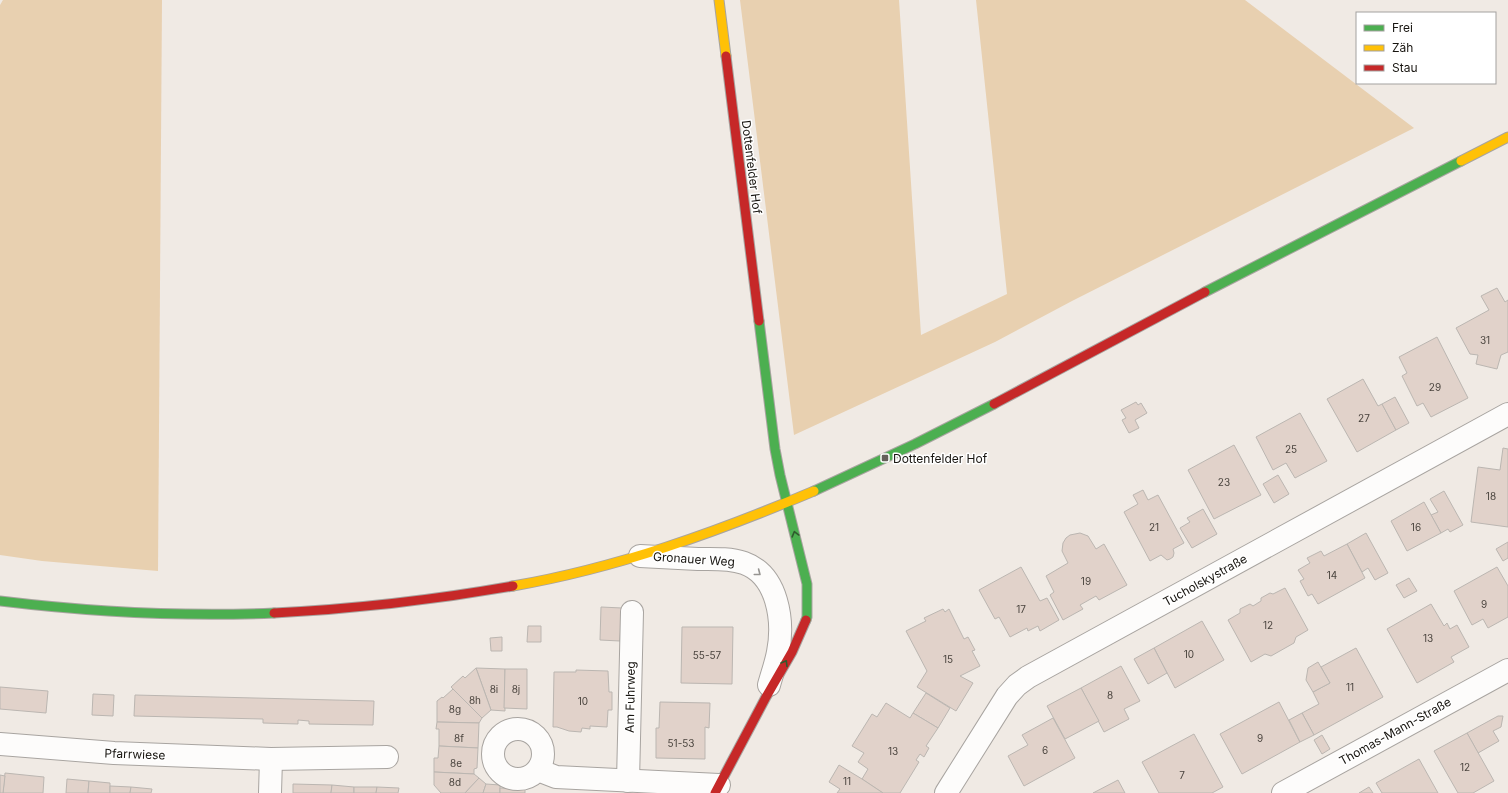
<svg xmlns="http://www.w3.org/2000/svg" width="1508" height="793" font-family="Inter,sans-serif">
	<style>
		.green { fill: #e8d0b0 }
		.building { fill: #e1d2ca; stroke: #bbb6b1 }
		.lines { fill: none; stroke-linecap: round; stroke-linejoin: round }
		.street-casing { stroke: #a8a4a0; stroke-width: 24 }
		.fast-casing { stroke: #a8a4a0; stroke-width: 11 }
		.slow-casing { stroke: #a8a4a0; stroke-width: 11 }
		.jam-casing { stroke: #a8a4a0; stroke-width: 11 }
		.street { stroke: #fdfcfb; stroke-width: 22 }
		.fast { stroke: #4caf50; stroke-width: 9 }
		.slow { stroke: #ffc107; stroke-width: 9 }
		.jam { stroke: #c62828; stroke-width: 9 }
		.oneway { stroke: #2f5a2d }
		.oneway2 { stroke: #969491 }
		.poi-dot { fill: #64605a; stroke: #fff; stroke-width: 1.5 }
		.labels { text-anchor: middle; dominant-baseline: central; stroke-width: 3; stroke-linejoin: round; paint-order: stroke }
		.number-label { font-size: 10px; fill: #4a443e }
		.street-label { font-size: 12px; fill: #181510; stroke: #fff }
		.poi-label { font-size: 12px; fill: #181510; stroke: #fff; text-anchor: start }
	</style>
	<rect width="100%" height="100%" fill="#f0eae4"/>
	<!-- green -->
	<g class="green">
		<polygon points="3,0 162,0 158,571 42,561 0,555 0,5"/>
		<polygon points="740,0 899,0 921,335 1007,294 976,0 1245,0 1414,128 1072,301 995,342 794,435"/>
	</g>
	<!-- building -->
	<g class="building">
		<polygon points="1497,288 1505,302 1508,300 1508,352 1501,355 1497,369 1476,364 1478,355 1470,354 1456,328 1489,310 1481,296"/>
		<polygon points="1437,337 1468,398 1431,417 1423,403 1417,406 1402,376 1407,373 1399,357"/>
		<polygon points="1363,379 1378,406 1382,404 1396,430 1357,452 1327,399"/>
		<polygon points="1395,397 1409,423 1396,430 1382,404"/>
		<polygon points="1136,402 1138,405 1141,403 1147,413 1135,420 1139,428 1129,433 1122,420 1126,418 1121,410"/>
		<polygon points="1300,413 1327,461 1295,478 1286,463 1273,470 1256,437"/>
		<polygon points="1234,445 1261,495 1214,519 1188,470"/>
		<polygon points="1503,448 1508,449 1508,527 1471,522 1478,467 1500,470"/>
		<polygon points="1278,475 1289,494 1274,503 1263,484"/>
		<polygon points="1143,490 1148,500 1158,495 1184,543 1173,549 1174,553 1173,557 1170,559 1167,560 1161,555 1150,561 1124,512 1138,504 1133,495"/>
		<polygon points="1444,491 1463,525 1450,532 1448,529 1441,533 1431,515 1438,512 1430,499"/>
		<polygon points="1424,502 1441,533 1407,551 1391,521"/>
		<polygon points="1203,509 1217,534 1192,548 1180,528 1190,522 1187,518"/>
		<polygon points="1080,533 1088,536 1096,549 1104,544 1127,585 1099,600 1096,596 1080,605 1083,609 1063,620 1050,595 1054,592 1046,576 1068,563 1062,551 1063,543 1066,538 1070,535"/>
		<polygon points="1366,533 1388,573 1375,580 1368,568 1362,572 1347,544"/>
		<polygon points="1508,542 1508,558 1503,561 1496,549"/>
		<polygon points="1347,544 1365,578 1318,604 1312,594 1308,596 1300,581 1304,579 1298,570 1310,563 1307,558 1321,551 1324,556"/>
		<polygon points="1021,567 1040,601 1047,598 1059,620 1040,631 1038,626 1028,631 1027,628 1010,637 999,617 995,619 979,590"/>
		<polygon points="1497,567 1508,586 1508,617 1488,628 1483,619 1472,625 1454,591"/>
		<polygon points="1409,578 1417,591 1404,598 1396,585"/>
		<polygon points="1285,588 1308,630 1296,637 1294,643 1271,656 1265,654 1251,662 1228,620 1240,613 1240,609 1250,604 1253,606 1261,601 1261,598 1270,593 1273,594"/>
		<polygon points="1431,604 1444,626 1447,623 1450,629 1457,625 1469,647 1451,657 1454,662 1417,683 1387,629"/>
		<polygon points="601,607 622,608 620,641 600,640"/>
		<polygon points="943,609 945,612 949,609 964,639 968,637 975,650 972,651 980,666 960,676 973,683 956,711 917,687 927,671 906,631 926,621 924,618"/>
		<polygon points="1202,621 1224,660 1175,688 1154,648"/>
		<polygon points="528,626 541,626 541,642 527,642"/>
		<polygon points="682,627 733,627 732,684 681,683"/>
		<polygon points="502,637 502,651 491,651 490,638"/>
		<polygon points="1154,648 1167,673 1148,684 1134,659"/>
		<polygon points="1356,648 1383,697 1314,735 1302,713 1319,704 1313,692 1330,683 1321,667"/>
		<polygon points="1318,662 1330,683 1313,692 1306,680 1308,668"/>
		<polygon points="1121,666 1140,701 1124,709 1129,719 1104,732 1081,688"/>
		<polygon points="476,668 505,669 505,711 491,710"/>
		<polygon points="476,668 491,710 482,718 451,687 463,676 465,678"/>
		<polygon points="505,669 527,669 527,709 504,708"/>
		<polygon points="576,670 608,671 609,692 612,692 612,710 608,710 607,727 590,726 590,729 582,728 581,732 569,731 557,727 553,727 554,672 576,672"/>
		<polygon points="0,687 48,691 46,713 0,709"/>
		<polygon points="1081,688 1099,721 1065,739 1047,706"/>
		<polygon points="453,689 482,718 479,723 437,722 437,701 442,697 443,698"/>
		<polygon points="926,693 950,708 938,728 913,713"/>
		<polygon points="93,694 114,695 113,716 92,715"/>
		<polygon points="135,695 374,701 373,725 309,724 309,721 298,720 298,724 263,723 263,719 134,716"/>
		<polygon points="660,702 710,703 709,728 705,727 705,759 656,758 656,728 659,728"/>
		<polygon points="1279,702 1300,742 1242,774 1220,734"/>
		<polygon points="886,703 910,718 913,713 938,728 926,746 929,748 924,757 920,754 916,760 919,762 900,793 883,793 862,779 868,769 858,762 864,753 852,746 872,714 877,717"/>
		<polygon points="1302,713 1314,735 1300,742 1289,720"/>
		<polygon points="1498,716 1503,716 1501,727 1493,731 1499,741 1478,753 1467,733"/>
		<polygon points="1053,718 1075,758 1024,786 1008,756 1028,745 1022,735"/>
		<polygon points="437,722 479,723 478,748 439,746 439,729 436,729"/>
		<polygon points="1467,733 1494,781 1473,793 1458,793 1434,751"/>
		<polygon points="1194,734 1223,787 1212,793 1159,793 1142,762"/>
		<polygon points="1322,735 1330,749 1322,754 1314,740"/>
		<polygon points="439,746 478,748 477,768 474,769 474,774 434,772 434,758 438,758"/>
		<polygon points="1419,759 1438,793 1382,793 1376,783"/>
		<polygon points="839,765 862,779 883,793 837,793 840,789 829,782"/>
		<polygon points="434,772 474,774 479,778 465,793 441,793 434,785"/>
		<polygon points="5,773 44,777 43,793 3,793"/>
		<polygon points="0,775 5,776 3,793 0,793"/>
		<polygon points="479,778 486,784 483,793 465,793"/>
		<polygon points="67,779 89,781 88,793 66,793"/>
		<polygon points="1118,780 1125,793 1093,793"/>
		<polygon points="89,781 110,783 110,793 88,793"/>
		<polygon points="293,784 332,785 331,793 293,793"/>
		<polygon points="486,784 500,785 500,793 483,793"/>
		<polygon points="332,785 354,787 354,793 331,793"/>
		<polygon points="110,786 131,787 130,793 110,793"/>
		<polygon points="131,787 152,789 151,793 130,793"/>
		<polygon points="354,787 377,787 376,793 354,793"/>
		<polygon points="377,787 399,788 398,793 376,793"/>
		<polygon points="1369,787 1373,793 1359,793"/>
		<polygon points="500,788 525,789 525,793 500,793"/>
	</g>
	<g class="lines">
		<defs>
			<g id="street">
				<path d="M640,556c19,1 39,2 58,3 15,0 31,-1 46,4 34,12 40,58 34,89 -2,11 -6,22 -9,33"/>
				<circle cx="518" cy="754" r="25"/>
				<polyline points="0,744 114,753 271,759 387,757"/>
				<polyline points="538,770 556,777 719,785"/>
				<polyline points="628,781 632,612"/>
				<polyline points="270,793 271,759"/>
				<polyline points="946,793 1007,696 1017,685 1028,677 1508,414"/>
				<polyline points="1283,793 1508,670"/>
			</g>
			<g id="fast">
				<polyline points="1205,292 1461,161"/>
				<polyline points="759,321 775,449 780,475 807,584 807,617 806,620"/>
				<polyline points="814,491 915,444 994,404"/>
				<path d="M0,601c91,11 182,16 274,12"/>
			</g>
			<g id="slow">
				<polyline points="719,0 726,56"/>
				<polyline points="1461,161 1508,137"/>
				<path d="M513,586c104,-18 204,-54 301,-95"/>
			</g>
			<g id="jam">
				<polyline points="726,56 759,321"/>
				<polyline points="994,404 1205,292"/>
				<path d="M274,613c80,-4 160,-13 239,-27"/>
				<polyline points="715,793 766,697 792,652 806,620"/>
			</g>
		</defs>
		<!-- street casing -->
		<use href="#street" class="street-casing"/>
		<!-- fast casing -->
		<use href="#fast" class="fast-casing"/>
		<!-- slow casing -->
		<use href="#slow" class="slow-casing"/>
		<!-- jam casing -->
		<use href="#jam" class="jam-casing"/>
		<!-- street -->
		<use href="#street" class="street"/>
		<!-- fast -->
		<use href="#fast" class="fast"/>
		<!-- slow -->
		<use href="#slow" class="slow"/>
		<!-- jam -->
		<use href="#jam" class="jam"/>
	</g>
	<!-- one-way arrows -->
	<defs><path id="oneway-chevron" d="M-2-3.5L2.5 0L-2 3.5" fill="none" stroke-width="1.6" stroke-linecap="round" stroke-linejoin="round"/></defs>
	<g class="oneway">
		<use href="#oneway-chevron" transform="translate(795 534) rotate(-105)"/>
		<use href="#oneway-chevron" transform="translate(785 663) rotate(-59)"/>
	</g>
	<use class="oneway2" href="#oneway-chevron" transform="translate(758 573) rotate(38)"/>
	<!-- markers -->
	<rect class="poi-dot" x="881" y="454" width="8" height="8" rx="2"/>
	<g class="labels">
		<!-- number labels -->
		<g class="number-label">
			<text x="1485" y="340">31</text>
			<text x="1435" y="387">29</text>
			<text x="1364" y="418">27</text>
			<text x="1291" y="449">25</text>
			<text x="1224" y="482">23</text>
			<text x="1491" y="496">18</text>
			<text x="1154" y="527">21</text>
			<text x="1416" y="527">16</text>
			<text x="1332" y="575">14</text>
			<text x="1086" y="581">19</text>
			<text x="1484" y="604">9</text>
			<text x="1021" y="609">17</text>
			<text x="1268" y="625">12</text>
			<text x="1428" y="638">13</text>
			<text x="1189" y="654">10</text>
			<text x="707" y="655">55-57</text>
			<text x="948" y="659">15</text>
			<text x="1350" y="687">11</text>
			<text x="494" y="689">8i</text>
			<text x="516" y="689">8j</text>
			<text x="1110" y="695">8</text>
			<text x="475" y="700">8h</text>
			<text x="583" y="701">10</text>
			<text x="455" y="709">8g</text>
			<text x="459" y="738">8f</text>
			<text x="1260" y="738">9</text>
			<text x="681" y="743">51-53</text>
			<text x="1045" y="750">6</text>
			<text x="893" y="751">13</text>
			<text x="456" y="763">8e</text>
			<text x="1465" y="767">12</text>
			<text x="1182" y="775">7</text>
			<text x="847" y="781">11</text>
			<text x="455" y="782">8d</text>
		</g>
		<!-- street labels -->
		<g class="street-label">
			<text transform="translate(752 167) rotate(83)">Dottenfelder Hof</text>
			<text transform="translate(694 559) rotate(4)">Gronauer Weg</text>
			<text transform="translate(1205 580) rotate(-29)">Tucholskystraße</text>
			<text transform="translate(630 697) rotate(-89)">Am Fuhrweg</text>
			<text transform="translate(1395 731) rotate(-29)">Thomas-Mann-Straße</text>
			<text transform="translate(135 754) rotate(2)">Pfarrwiese</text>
		</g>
		<!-- poi labels -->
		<g class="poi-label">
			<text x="893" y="458">Dottenfelder Hof</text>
		</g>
	</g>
	<!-- legend -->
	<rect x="1356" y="12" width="140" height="72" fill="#ffffff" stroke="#a3a19f"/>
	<rect x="1364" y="25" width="20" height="6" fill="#4caf50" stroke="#a3a19f"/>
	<text x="1392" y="32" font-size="12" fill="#181510">Frei</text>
	<rect x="1364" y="45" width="20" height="6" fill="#ffc107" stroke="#a3a19f"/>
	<text x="1392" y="52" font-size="12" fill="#181510">Zäh</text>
	<rect x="1364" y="65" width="20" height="6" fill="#c62828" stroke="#a3a19f"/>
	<text x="1392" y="72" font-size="12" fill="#181510">Stau</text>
</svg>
